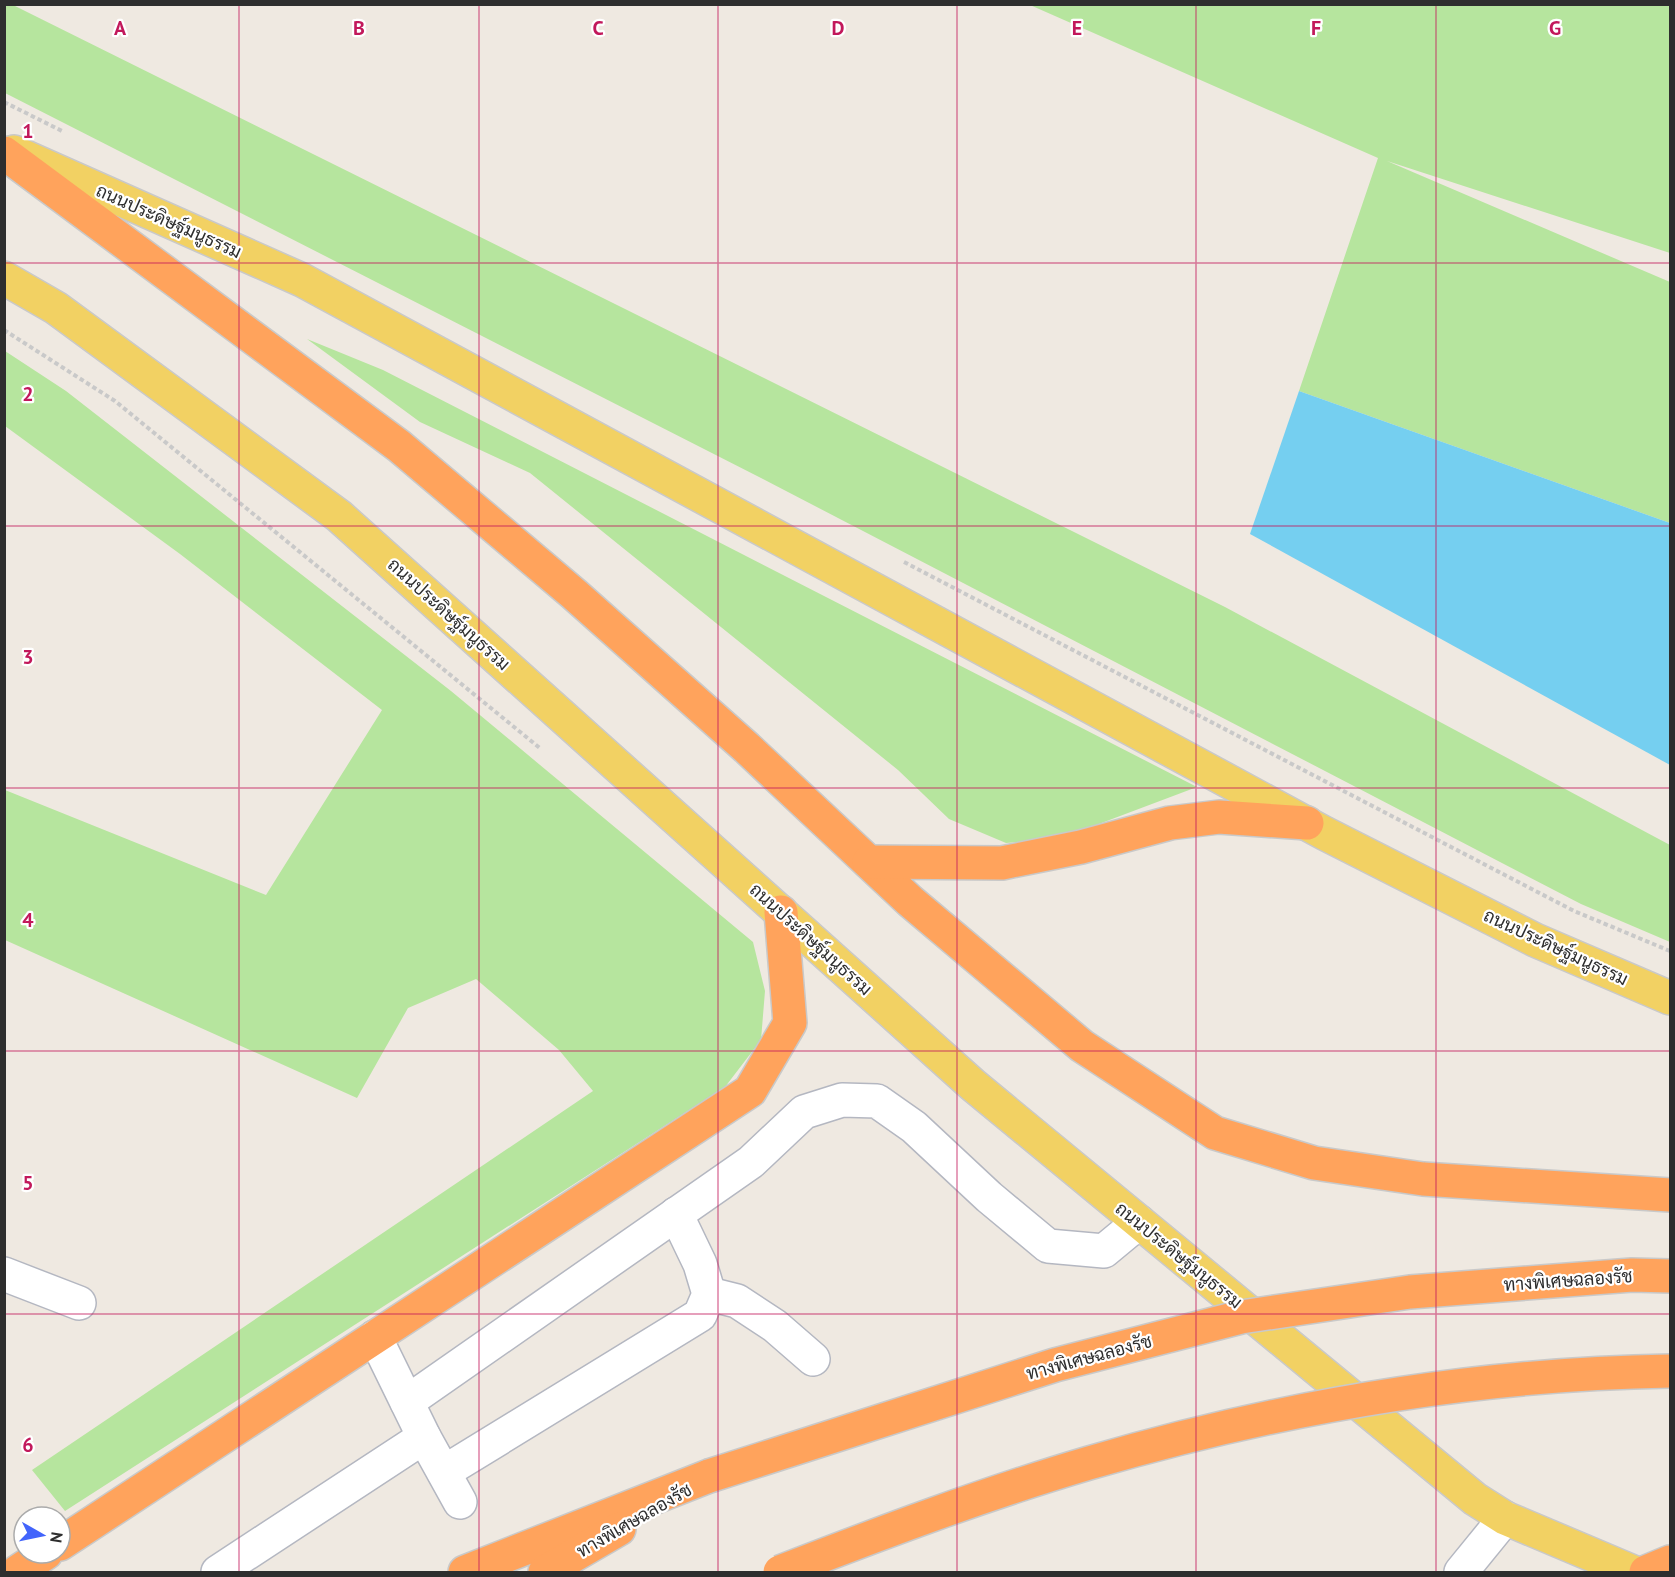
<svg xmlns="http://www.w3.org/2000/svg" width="1675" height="1577" font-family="'PT Sans',Sarabun,sans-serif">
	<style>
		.green { fill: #b6e59e }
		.water { fill: #75cff0 }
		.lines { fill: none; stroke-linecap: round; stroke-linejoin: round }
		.minor-casing { stroke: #b4b7c1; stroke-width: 36 }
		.major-casing { stroke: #c9c9c9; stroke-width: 36 }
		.highway-casing { stroke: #c9c9c9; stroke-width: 36 }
		.path { stroke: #c9c9c9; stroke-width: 4; stroke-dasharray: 4.5 3; stroke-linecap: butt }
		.minor { stroke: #fff; stroke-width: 33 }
		.major { stroke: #f2d163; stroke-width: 33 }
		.highway { stroke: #ffa35c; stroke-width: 33 }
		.highway-bridge-casing { stroke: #c9c9c9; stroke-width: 36; stroke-linecap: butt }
		.highway-bridge { stroke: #ffa35c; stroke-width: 33 }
		.grid { fill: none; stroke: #c2185b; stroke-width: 1.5; stroke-opacity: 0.55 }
		.labels { text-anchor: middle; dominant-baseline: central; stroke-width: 4.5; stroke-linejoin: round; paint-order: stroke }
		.street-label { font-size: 18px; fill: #2e2e2e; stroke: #fff }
		.grid-label { font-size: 20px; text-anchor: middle; font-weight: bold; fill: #c2185b; stroke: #fff; stroke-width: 4.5; stroke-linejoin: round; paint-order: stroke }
	</style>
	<rect width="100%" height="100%" fill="#efe9e1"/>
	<!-- green -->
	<g class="green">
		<polygon points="4,5 13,5 1225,607 1670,845 1670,942 1581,904 761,478 5,93"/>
		<polygon points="1030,5 1670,5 1670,253 1387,161 1670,282 1670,523 1299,391 1378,158"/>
		<polygon points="307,339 383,370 1197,787 1059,839 1006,843 949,819 898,770 530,473 420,422"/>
		<polygon points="5,351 66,391 451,691 753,942 765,991 761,1040 725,1087 65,1511 32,1470 593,1091 559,1050 476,979 408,1008 357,1098 5,940 5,790 266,895 382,710 180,554 5,426"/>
	</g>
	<!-- water -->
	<polygon class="water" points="1299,391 1670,523 1670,765 1250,534"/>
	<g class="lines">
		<defs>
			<g id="minor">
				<polyline points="4,1274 79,1303"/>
				<polyline points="709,1294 737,1301 775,1326 813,1359"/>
				<polyline points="375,1337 424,1437 460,1502"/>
				<polyline points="407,1402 751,1162 804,1112 842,1100 877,1101 914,1127 989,1197 1048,1246 1104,1251 1139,1222"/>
				<polyline points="444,1472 700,1315 709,1294 700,1264 676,1214"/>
				<polyline points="218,1572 424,1437"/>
				<polyline points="1461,1572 1505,1518"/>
			</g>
			<g id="major">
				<polyline points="14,152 302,280 1324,833 1535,940 1670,998"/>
				<polyline points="4,278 56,308 339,516 973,1085 1475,1499 1505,1518 1633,1572"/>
			</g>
			<g id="highway">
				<polyline points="4,153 399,446 574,594 747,748 910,901 1082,1046 1215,1133 1314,1163 1423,1179 1670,1195"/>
				<polyline points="869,862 1002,863 1081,847 1170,823 1219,817 1307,823"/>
				<polyline points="60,1544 750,1091 790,1023 781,912"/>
				<polyline points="17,1572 46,1553"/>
				<polyline points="465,1572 709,1476"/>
				<polyline points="545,1572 619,1529"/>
				<polyline points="1646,1572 1670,1562"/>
			</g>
		</defs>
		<!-- minor casing -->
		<use href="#minor" class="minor-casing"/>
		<!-- major casing -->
		<use href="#major" class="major-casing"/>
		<!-- highway casing -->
		<use href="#highway" class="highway-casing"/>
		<!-- path -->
		<g class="path">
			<polyline points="4,102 64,132"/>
			<polyline points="4,330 115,401 541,749"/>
			<polyline points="904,562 1574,911 1670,951"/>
		</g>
		<!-- minor -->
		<use href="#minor" class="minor"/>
		<!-- major -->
		<use href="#major" class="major"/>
		<!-- highway -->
		<use href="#highway" class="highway"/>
		<defs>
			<g id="highway-bridge">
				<polyline points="709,1476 1055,1365 1241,1317 1410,1292 1632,1275 1670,1276"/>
				<path d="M780,1572c101,-39 204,-78 309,-109 188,-55 385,-89 581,-92"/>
			</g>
		</defs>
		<!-- highway-bridge casing -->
		<use href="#highway-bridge" class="highway-bridge-casing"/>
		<!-- highway-bridge -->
		<use href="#highway-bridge" class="highway-bridge"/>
	</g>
	<!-- grid -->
	<path class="grid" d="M239,4v1568M479,4v1568M718,4v1568M957,4v1568M1196,4v1568M1436,4v1568M4,263h1666M4,526h1666M4,788h1666M4,1051h1666M4,1314h1666"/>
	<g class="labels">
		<!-- street labels -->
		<g class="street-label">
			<text transform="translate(169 221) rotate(24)">ถนนประดิษฐ์มนูธรรม</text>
			<text transform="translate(449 614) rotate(42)">ถนนประดิษฐ์มนูธรรม</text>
			<text transform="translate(811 939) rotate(42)">ถนนประดิษฐ์มนูธรรม</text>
			<text transform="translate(1556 947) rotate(25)">ถนนประดิษฐ์มนูธรรม</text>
			<text transform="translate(1179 1255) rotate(39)">ถนนประดิษฐ์มนูธรรม</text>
			<text transform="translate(1568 1280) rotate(-4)">ทางพิเศษฉลองรัช</text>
			<text transform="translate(1089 1357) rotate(-15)">ทางพิเศษฉลองรัช</text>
			<text transform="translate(634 1520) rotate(-30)">ทางพิเศษฉลองรัช</text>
		</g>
	</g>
	<g class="grid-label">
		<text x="120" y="35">A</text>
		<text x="359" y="35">B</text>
		<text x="598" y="35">C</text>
		<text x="838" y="35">D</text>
		<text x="1077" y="35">E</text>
		<text x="1316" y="35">F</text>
		<text x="1555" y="35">G</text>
		<text x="28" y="138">1</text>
		<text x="28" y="401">2</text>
		<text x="28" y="664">3</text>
		<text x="28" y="927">4</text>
		<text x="28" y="1190">5</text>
		<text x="28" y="1452">6</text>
	</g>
	<!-- border -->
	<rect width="1675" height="1577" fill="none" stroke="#2e2e2e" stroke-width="12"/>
	<!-- north arrow -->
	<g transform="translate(42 1535) rotate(99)"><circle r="28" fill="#ffffff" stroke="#ababab" stroke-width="1.5"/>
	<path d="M0-4.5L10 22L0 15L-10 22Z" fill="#4264fb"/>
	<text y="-9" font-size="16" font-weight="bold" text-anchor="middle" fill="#2e2e2e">N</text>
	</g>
</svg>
